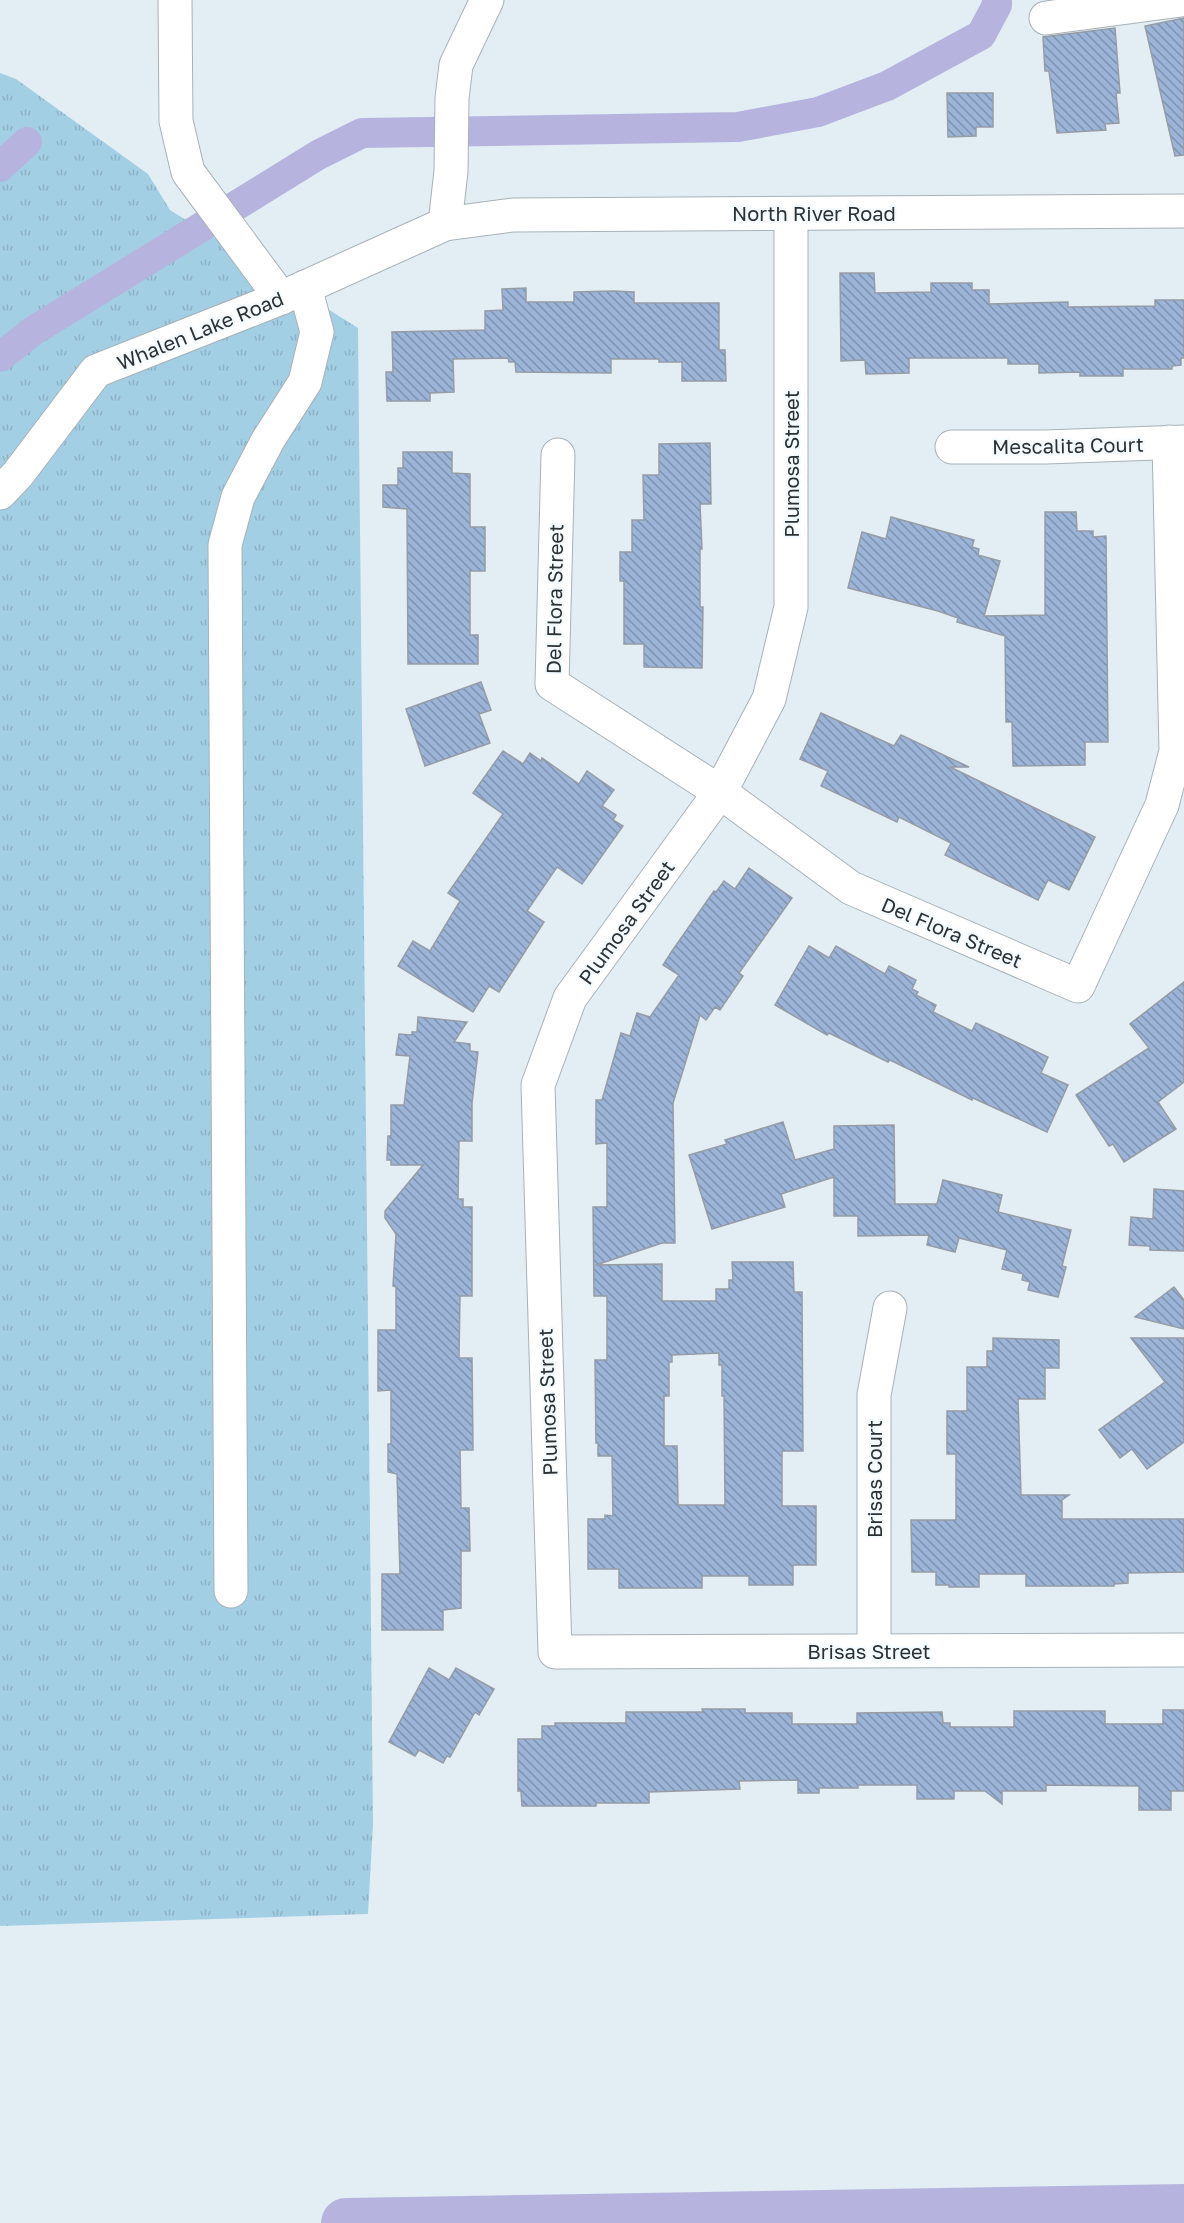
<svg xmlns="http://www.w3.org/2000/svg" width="1184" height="2223" font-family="'Golos Text',sans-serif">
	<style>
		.grass { fill: url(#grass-tufts) }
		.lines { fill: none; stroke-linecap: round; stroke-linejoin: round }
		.canal { stroke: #b6b4de; stroke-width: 30 }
		.river { stroke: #b6b4de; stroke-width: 50 }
		.building { fill: url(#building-back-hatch); stroke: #969ca5; stroke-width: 1.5; fill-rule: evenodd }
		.minor-casing { stroke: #a7b2b8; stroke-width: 35 }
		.minor { stroke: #fff; stroke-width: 33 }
		.labels { text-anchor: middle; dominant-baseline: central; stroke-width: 4.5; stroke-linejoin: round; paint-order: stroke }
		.street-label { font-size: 20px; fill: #2d3134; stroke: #f3fbfe }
	</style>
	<defs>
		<pattern id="grass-tufts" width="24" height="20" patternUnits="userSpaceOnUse" patternTransform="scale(1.5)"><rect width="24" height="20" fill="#a3cfe5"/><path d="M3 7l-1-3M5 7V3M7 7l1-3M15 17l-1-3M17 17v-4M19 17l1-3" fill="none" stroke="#8db2c5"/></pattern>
		<pattern id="building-back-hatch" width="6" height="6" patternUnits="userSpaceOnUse" patternTransform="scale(1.5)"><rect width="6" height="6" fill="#9bb4d8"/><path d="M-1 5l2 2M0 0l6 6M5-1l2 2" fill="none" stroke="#7f93b0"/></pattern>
	</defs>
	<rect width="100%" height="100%" fill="#e2eef4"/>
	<!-- grass -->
	<polygon class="grass" points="0,73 16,79 148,174 170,210 358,328 373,1825 368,1914 0,1926"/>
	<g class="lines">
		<!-- canal -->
		<g class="canal">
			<polyline points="0,167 27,142"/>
			<polyline points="0,357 33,331 318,155 362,133 738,127 818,112 887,86 981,35 997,5 997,0"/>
		</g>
		<!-- river -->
		<polyline class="river" points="346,2223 1184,2209"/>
	</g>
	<!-- building -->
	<g class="building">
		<polygon points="1184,18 1184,155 1175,156 1145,26"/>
		<polygon points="1115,28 1120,93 1116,93 1119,123 1105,124 1106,130 1057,133 1049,71 1045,71 1043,37"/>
		<polygon points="947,93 993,93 993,127 976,127 976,136 948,137"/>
		<polygon points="840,273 874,273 875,293 931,292 931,283 972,283 972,290 989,290 989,304 1068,302 1068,307 1155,306 1155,300 1184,300 1184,358 1181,358 1181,365 1172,366 1172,369 1123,369 1123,376 1080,376 1080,372 1039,373 1039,364 1008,364 1008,358 909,358 909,373 866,374 865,360 841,361"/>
		<polygon points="526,288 526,302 574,302 574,292 614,291 634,292 634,303 719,303 719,350 725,350 726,381 682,381 682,362 659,362 659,359 611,359 611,373 516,372 515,362 509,362 508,358 453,359 454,392 430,393 430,401 387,401 386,372 393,372 392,332 485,330 485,311 503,310 502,289"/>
		<polygon points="710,443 711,504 700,504 702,549 700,549 700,607 703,607 702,668 644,667 644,644 624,644 624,581 620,581 620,552 632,552 632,520 644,520 643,475 659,475 659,444"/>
		<polygon points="403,452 452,452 452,473 470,474 470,527 485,527 485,571 470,571 470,635 478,635 478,664 408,664 407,509 383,507 383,485 398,485 398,468 403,468"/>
		<polygon points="1045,512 1076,512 1077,531 1093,531 1093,537 1106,536 1108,742 1085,742 1085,765 1013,766 1012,722 1006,722 1005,636 957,622 958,618 938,611 848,588 862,532 886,539 891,517 974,540 972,547 979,549 978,555 1000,561 984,616 1045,615"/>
		<polygon points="481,682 491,710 479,714 490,743 425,766 406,709"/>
		<polygon points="821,713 894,746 901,735 969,767 950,767 1095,837 1069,890 1048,880 1038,900 945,855 951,843 899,817 897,822 821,786 828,771 800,759"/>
		<polygon points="503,751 523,764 530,753 541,761 542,758 579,784 587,771 614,790 602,806 616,815 613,820 623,826 582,884 557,867 527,911 544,922 499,992 489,986 473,1012 398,966 413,941 430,951 460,901 448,893 503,814 473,793"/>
		<path d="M749,868l43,30 -53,75 4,3 -23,34 -5,-3 -9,13 -6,-5 -27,88 2,140h-13l-66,22 66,-1v37h54v-12h13v-9h4l-1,-18h61l1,30h8l1,159h-21v55h34v59h-23v20h-44v-9h-47v12h-83v-19h-31v-50h17v-4l8,1 -1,-60h-14v-13h-2l-1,-83h12v-64h-13l-1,-89h14v-64l-11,1v-44h6l19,-67 9,3 7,-23 13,4 29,-42 -16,-10 9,-14 42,-60 2,1 8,-11 11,8zM719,1353v12h3v31h2l1,109h-47l-1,-59h-13v-50h5v-34h3v-7z"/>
		<polygon points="809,946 829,958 836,946 885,974 889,966 916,980 912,989 918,992 916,995 936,1005 933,1012 972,1031 976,1023 1048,1057 1041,1073 1068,1085 1047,1132 973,1098 972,1100 890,1060 888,1062 829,1033 827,1035 775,1005"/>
		<polygon points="1184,982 1184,1082 1158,1102 1176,1129 1124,1162 1113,1144 1109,1146 1076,1095 1149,1048 1130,1024"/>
		<polygon points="418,1017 467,1022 454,1042 470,1044 470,1051 478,1052 472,1103 472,1141 459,1141 458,1199 463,1199 463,1207 472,1207 472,1296 460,1296 459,1358 472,1358 473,1450 460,1450 461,1508 469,1508 470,1551 461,1551 461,1608 443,1610 443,1630 382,1630 382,1574 400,1574 397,1474 388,1472 388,1444 391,1444 391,1390 378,1391 378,1330 396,1330 396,1287 393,1286 396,1234 385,1218 385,1211 423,1165 391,1165 391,1160 387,1160 388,1136 391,1136 391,1105 404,1105 410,1056 396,1055 399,1034 412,1035 412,1032 417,1032"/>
		<polygon points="783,1122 795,1160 834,1149 834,1126 894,1125 895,1204 937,1204 943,1180 1002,1195 998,1212 1071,1230 1062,1266 1066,1267 1058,1297 1028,1290 1030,1282 1022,1280 1023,1274 1002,1269 1007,1250 959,1238 955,1252 927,1245 929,1235 858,1236 858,1216 834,1216 834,1177 781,1194 785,1207 712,1229 689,1155 727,1144 725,1140"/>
		<polygon points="1154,1189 1184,1191 1184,1251 1150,1250 1150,1246 1129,1245 1131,1217 1153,1219"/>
		<polygon points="1174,1287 1184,1300 1184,1329 1135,1317"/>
		<polygon points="993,1338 1059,1340 1059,1368 1045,1368 1045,1399 1018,1399 1021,1495 1069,1495 1062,1500 1062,1519 1184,1519 1184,1572 1128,1573 1128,1583 1114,1584 1114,1586 1026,1586 1026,1574 979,1574 979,1587 949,1587 949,1585 936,1585 936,1572 912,1572 911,1520 956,1520 956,1454 947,1454 947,1411 967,1411 967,1367 987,1367 987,1351 993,1351"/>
		<polygon points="1131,1338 1184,1338 1184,1442 1147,1469 1132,1449 1120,1458 1099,1430 1165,1382"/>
		<polygon points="429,1668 449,1680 456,1668 494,1689 479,1715 475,1712 450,1757 447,1756 443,1763 419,1750 415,1756 389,1742"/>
		<polygon points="702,1709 745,1709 745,1713 792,1713 792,1724 857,1724 857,1713 942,1712 943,1723 950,1723 950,1727 1014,1727 1014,1711 1105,1711 1105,1724 1163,1724 1163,1710 1184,1710 1184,1791 1171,1791 1171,1810 1139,1810 1139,1786 1046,1785 1046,1791 1002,1791 1002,1804 985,1791 954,1791 954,1799 917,1799 917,1785 858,1785 858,1788 819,1788 819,1793 798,1793 798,1780 739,1781 740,1789 649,1792 649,1803 596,1803 596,1806 522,1806 521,1791 518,1791 518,1739 542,1739 542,1726 555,1726 555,1723 626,1723 626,1712 703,1712"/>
	</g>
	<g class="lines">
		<defs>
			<g id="minor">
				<polyline points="175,0 176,121 188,172 281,298"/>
				<polyline points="1046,18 1181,0"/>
				<polyline points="791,214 791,607 769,699 720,792 570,998 538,1085 555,1652 1184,1650"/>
				<polyline points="445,224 451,171 452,98 456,65 487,0"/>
				<polyline points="952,447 1046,447 1184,442"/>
				<polyline points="558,455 552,684 720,792 851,888 1078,986 1162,805 1176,751 1169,442"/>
				<polyline points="0,493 18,474 96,371 281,298 445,224 513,215 1184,211"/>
				<polyline points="231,1591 225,545 238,497 268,440 305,382 317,332 305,287"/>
				<polyline points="874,1650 874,1395 890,1308"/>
			</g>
		</defs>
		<!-- minor casing -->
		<use href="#minor" class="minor-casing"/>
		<!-- minor -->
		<use href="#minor" class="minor"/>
	</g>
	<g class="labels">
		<!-- street labels -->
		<g class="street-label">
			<text x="814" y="213">North River Road</text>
			<text transform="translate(200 330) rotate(-22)">Whalen Lake Road</text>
			<text transform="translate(1068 445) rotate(-1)">Mescalita Court</text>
			<text transform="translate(791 464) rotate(-90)">Plumosa Street</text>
			<text transform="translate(554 599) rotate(-89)">Del Flora Street</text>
			<text transform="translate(626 922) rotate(-54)">Plumosa Street</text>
			<text transform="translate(952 932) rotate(23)">Del Flora Street</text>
			<text transform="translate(547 1402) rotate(-92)">Plumosa Street</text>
			<text transform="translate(874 1479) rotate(-90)">Brisas Court</text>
			<text x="869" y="1651">Brisas Street</text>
		</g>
	</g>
</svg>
